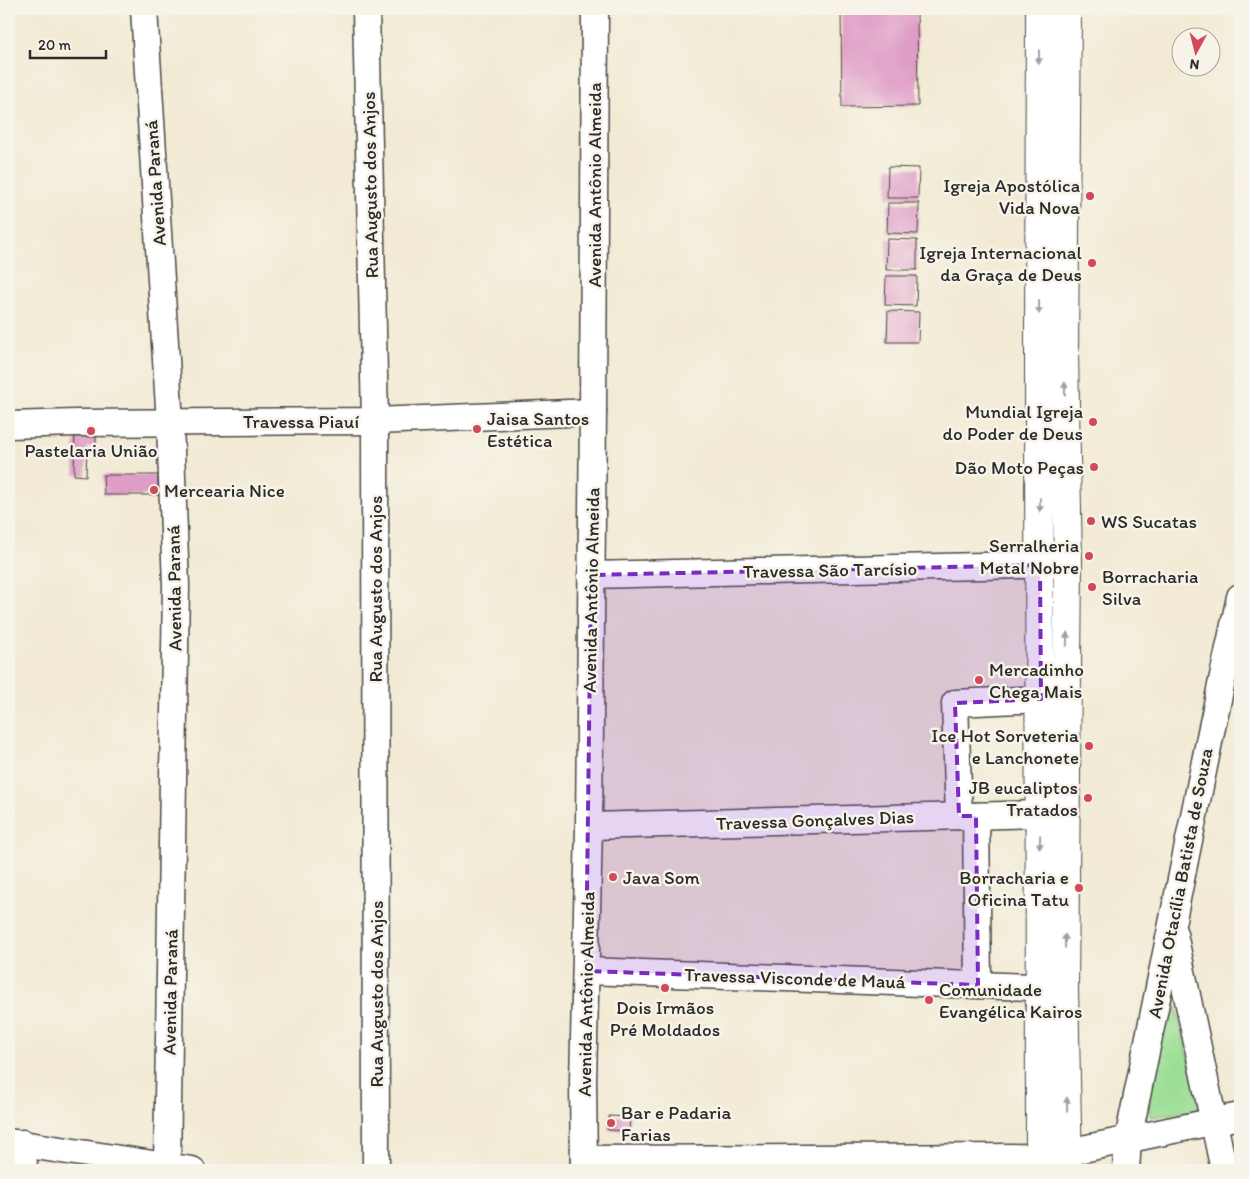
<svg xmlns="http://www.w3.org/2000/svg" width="1249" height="1179" font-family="Itim,sans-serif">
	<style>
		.green { fill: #9cde95; stroke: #648460 }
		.building { fill: #df9cc7 }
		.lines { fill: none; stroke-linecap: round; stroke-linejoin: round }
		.minor-casing { stroke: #494844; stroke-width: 29 }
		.major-casing { stroke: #494844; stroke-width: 30 }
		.minor { stroke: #fff; stroke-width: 26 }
		.major { stroke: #fff; stroke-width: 28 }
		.oneway { fill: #a0a0a0 }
		.marked { fill: #7b2cbf; fill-opacity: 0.2; stroke: #7b2cbf; stroke-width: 4; stroke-dasharray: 10 6; stroke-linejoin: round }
		.poi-dot { fill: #d1495b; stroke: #f7f3e8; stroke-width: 2 }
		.labels { text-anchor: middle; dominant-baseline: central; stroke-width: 5; stroke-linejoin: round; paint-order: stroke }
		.street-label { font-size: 19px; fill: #2b2b2b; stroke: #f7f3e8 }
		.poi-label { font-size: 19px; fill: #2b2b2b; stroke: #f7f3e8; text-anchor: end }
	</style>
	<rect width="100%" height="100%" fill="#f7f3e8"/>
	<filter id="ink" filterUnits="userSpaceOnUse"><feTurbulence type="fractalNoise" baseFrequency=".02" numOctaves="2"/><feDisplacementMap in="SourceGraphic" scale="10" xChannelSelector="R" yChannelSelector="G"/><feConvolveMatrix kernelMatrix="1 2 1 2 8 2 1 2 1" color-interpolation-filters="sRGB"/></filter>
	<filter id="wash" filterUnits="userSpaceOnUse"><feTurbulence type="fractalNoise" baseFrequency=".0096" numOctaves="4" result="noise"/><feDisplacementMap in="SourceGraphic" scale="20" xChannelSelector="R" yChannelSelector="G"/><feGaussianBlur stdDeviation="1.12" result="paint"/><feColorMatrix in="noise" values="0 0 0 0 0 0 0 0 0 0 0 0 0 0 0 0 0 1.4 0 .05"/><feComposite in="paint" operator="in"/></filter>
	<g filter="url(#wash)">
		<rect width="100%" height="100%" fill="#f2ead4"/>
		<!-- green -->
		<polygon class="green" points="1171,984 1201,1110 1151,1117 1147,1103"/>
		<g id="blocks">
			<!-- building -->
			<g class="building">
				<polygon points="841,9 917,9 918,106 842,107"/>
				<polygon points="888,167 919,168 918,198 887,198"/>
				<polygon points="888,203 919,203 918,234 887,233"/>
				<polygon points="887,239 917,240 917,270 886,270"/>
				<polygon points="886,276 917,276 916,306 885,305"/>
				<polygon points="888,311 919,312 918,342 887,342"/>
				<polygon points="75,428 96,428 96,448 87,447 86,476 74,475"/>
				<polygon points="103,475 158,475 158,495 104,495"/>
				<polygon points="609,1116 630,1117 629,1131 608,1130"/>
			</g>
		</g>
	</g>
	<g filter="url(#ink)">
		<use href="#blocks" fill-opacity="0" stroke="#494844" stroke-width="1"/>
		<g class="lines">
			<defs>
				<g id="minor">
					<polyline points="144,9 170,423 176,586 167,1167"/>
					<polyline points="366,9 375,421 376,1170"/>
					<polyline points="9,425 76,423 375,421 593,412"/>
					<polyline points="591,575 1062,564"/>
					<polyline points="959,816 955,703 1041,699"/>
					<polyline points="976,816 978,985"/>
					<polyline points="589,826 1041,814"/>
					<polyline points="1174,934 1224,1170"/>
					<polyline points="586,971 1061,988"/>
					<polyline points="9,1142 192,1170"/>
					<polyline points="23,1143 24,1170"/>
					<polyline points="1068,1152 1240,1116"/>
					<polyline points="584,1159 1040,1157"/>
					<polyline points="584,1170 583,1082 589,826 593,412 595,9"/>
					<polyline points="1126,1170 1128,1140 1211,732 1240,597"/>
				</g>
				<g id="major">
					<polyline points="1040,9 1039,344 1040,1170"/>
					<polyline points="1067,9 1064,352 1068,563 1064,988 1068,1170"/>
				</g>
			</defs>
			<!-- minor casing -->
			<use href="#minor" class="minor-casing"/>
			<!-- major casing -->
			<use href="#major" class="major-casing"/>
			<!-- minor -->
			<use href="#minor" class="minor"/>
			<!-- major -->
			<use href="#major" class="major"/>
		</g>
		<!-- one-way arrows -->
		<defs><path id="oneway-solid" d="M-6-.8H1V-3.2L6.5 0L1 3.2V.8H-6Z" transform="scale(1.25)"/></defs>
		<g class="oneway">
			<use href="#oneway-solid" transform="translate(1039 57) rotate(90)"/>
			<use href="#oneway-solid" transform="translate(1039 307) rotate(90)"/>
			<use href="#oneway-solid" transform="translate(1065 389) rotate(-91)"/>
			<use href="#oneway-solid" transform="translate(1040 505) rotate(90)"/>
			<use href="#oneway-solid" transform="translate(1067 639) rotate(-89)"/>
			<use href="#oneway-solid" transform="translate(1040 842) rotate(91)"/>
			<use href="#oneway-solid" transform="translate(1065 941) rotate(-90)"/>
			<use href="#oneway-solid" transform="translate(1067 1104) rotate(-91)"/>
		</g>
	</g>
	<!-- marked area -->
	<path class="marked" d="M1040,565l1,134 -86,4 4,113h17l2,169 -392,-14 5,-396z"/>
	<!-- markers -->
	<g class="poi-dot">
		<circle cx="1090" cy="196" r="5"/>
		<circle cx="1092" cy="263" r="5"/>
		<circle cx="1093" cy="422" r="5"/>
		<circle cx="477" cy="429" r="5"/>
		<circle cx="91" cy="431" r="5"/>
		<circle cx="1094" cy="467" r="5"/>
		<circle cx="154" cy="490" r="5"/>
		<circle cx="1091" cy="521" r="5"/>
		<circle cx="1089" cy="556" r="5"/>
		<circle cx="1092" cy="587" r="5"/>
		<circle cx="979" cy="680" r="5"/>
		<circle cx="1089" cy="746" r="5"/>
		<circle cx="1088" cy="798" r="5"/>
		<circle cx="613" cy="877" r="5"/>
		<circle cx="1079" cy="888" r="5"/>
		<circle cx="665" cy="988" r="5"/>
		<circle cx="929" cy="1000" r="5"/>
		<circle cx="611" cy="1123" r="5"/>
	</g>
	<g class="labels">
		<!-- street labels -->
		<g class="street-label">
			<text transform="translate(155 183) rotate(-94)">Avenida Paraná</text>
			<text transform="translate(370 185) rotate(-91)">Rua Augusto dos Anjos</text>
			<text transform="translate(594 185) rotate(-90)">Avenida Antônio Almeida</text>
			<text x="301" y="421">Travessa Piauí</text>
			<text transform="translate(830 570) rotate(-1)">Travessa São Tarcísio</text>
			<text transform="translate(174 588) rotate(-91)">Avenida Paraná</text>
			<text transform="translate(375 589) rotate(-90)">Rua Augusto dos Anjos</text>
			<text transform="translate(591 590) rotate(-89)">Avenida Antônio Almeida</text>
			<text transform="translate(815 820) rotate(-2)">Travessa Gonçalves Dias</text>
			<text transform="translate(1180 883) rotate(-79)">Avenida Otacília Batista de Souza</text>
			<text transform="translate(795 978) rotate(2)">Travessa Visconde de Mauá</text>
			<text transform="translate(170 992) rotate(-89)">Avenida Paraná</text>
			<text transform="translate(376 994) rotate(-90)">Rua Augusto dos Anjos</text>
			<text transform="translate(586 994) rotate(-89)">Avenida Antônio Almeida</text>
		</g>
		<!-- poi labels -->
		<g class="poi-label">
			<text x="1080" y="185">Igreja Apostólica<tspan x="1080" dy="22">Vida Nova</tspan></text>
			<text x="1082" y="252">Igreja Internacional<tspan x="1082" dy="22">da Graça de Deus</tspan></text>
			<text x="1083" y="411">Mundial Igreja<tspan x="1083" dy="22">do Poder de Deus</tspan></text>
			<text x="487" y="418" text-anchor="start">Jaisa Santos<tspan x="487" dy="22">Estética</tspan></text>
			<text x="91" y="450" text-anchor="middle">Pastelaria União</text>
			<text x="1084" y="467">Dão Moto Peças</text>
			<text x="164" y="490" text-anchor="start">Mercearia Nice</text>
			<text x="1101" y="521" text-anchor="start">WS Sucatas</text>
			<text x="1079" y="545">Serralheria<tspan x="1079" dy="22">Metal Nobre</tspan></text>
			<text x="1102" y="576" text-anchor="start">Borracharia<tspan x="1102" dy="22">Silva</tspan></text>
			<text x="989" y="669" text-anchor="start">Mercadinho<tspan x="989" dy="22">Chega Mais</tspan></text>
			<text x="1079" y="735">Ice Hot Sorveteria<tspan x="1079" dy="22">e Lanchonete</tspan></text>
			<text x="1078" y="787">JB eucaliptos<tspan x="1078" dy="22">Tratados</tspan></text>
			<text x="623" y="877" text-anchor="start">Java Som</text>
			<text x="1069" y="877">Borracharia e<tspan x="1069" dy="22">Oficina Tatu</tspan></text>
			<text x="939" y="989" text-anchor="start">Comunidade<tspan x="939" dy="22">Evangélica Kairos</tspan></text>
			<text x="665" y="1007" text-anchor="middle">Dois Irmãos<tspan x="665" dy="22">Pré Moldados</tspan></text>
			<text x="621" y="1112" text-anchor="start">Bar e Padaria<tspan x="621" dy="22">Farias</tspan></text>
		</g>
	</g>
	<!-- margin -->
	<rect width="1249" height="1179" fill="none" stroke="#f7f3e8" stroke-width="30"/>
	<!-- north arrow -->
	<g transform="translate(1196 52) rotate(187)"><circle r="24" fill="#f7f3e8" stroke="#a5a39c"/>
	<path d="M0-4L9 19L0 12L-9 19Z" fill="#d1495b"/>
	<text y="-8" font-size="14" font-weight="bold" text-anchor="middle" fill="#2b2b2b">N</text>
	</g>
	<!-- scale -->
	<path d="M30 50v8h76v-8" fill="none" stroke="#2b2b2b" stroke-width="2.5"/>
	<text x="38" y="50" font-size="15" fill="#2b2b2b" stroke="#f7f3e8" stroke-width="4" paint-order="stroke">20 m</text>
</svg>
